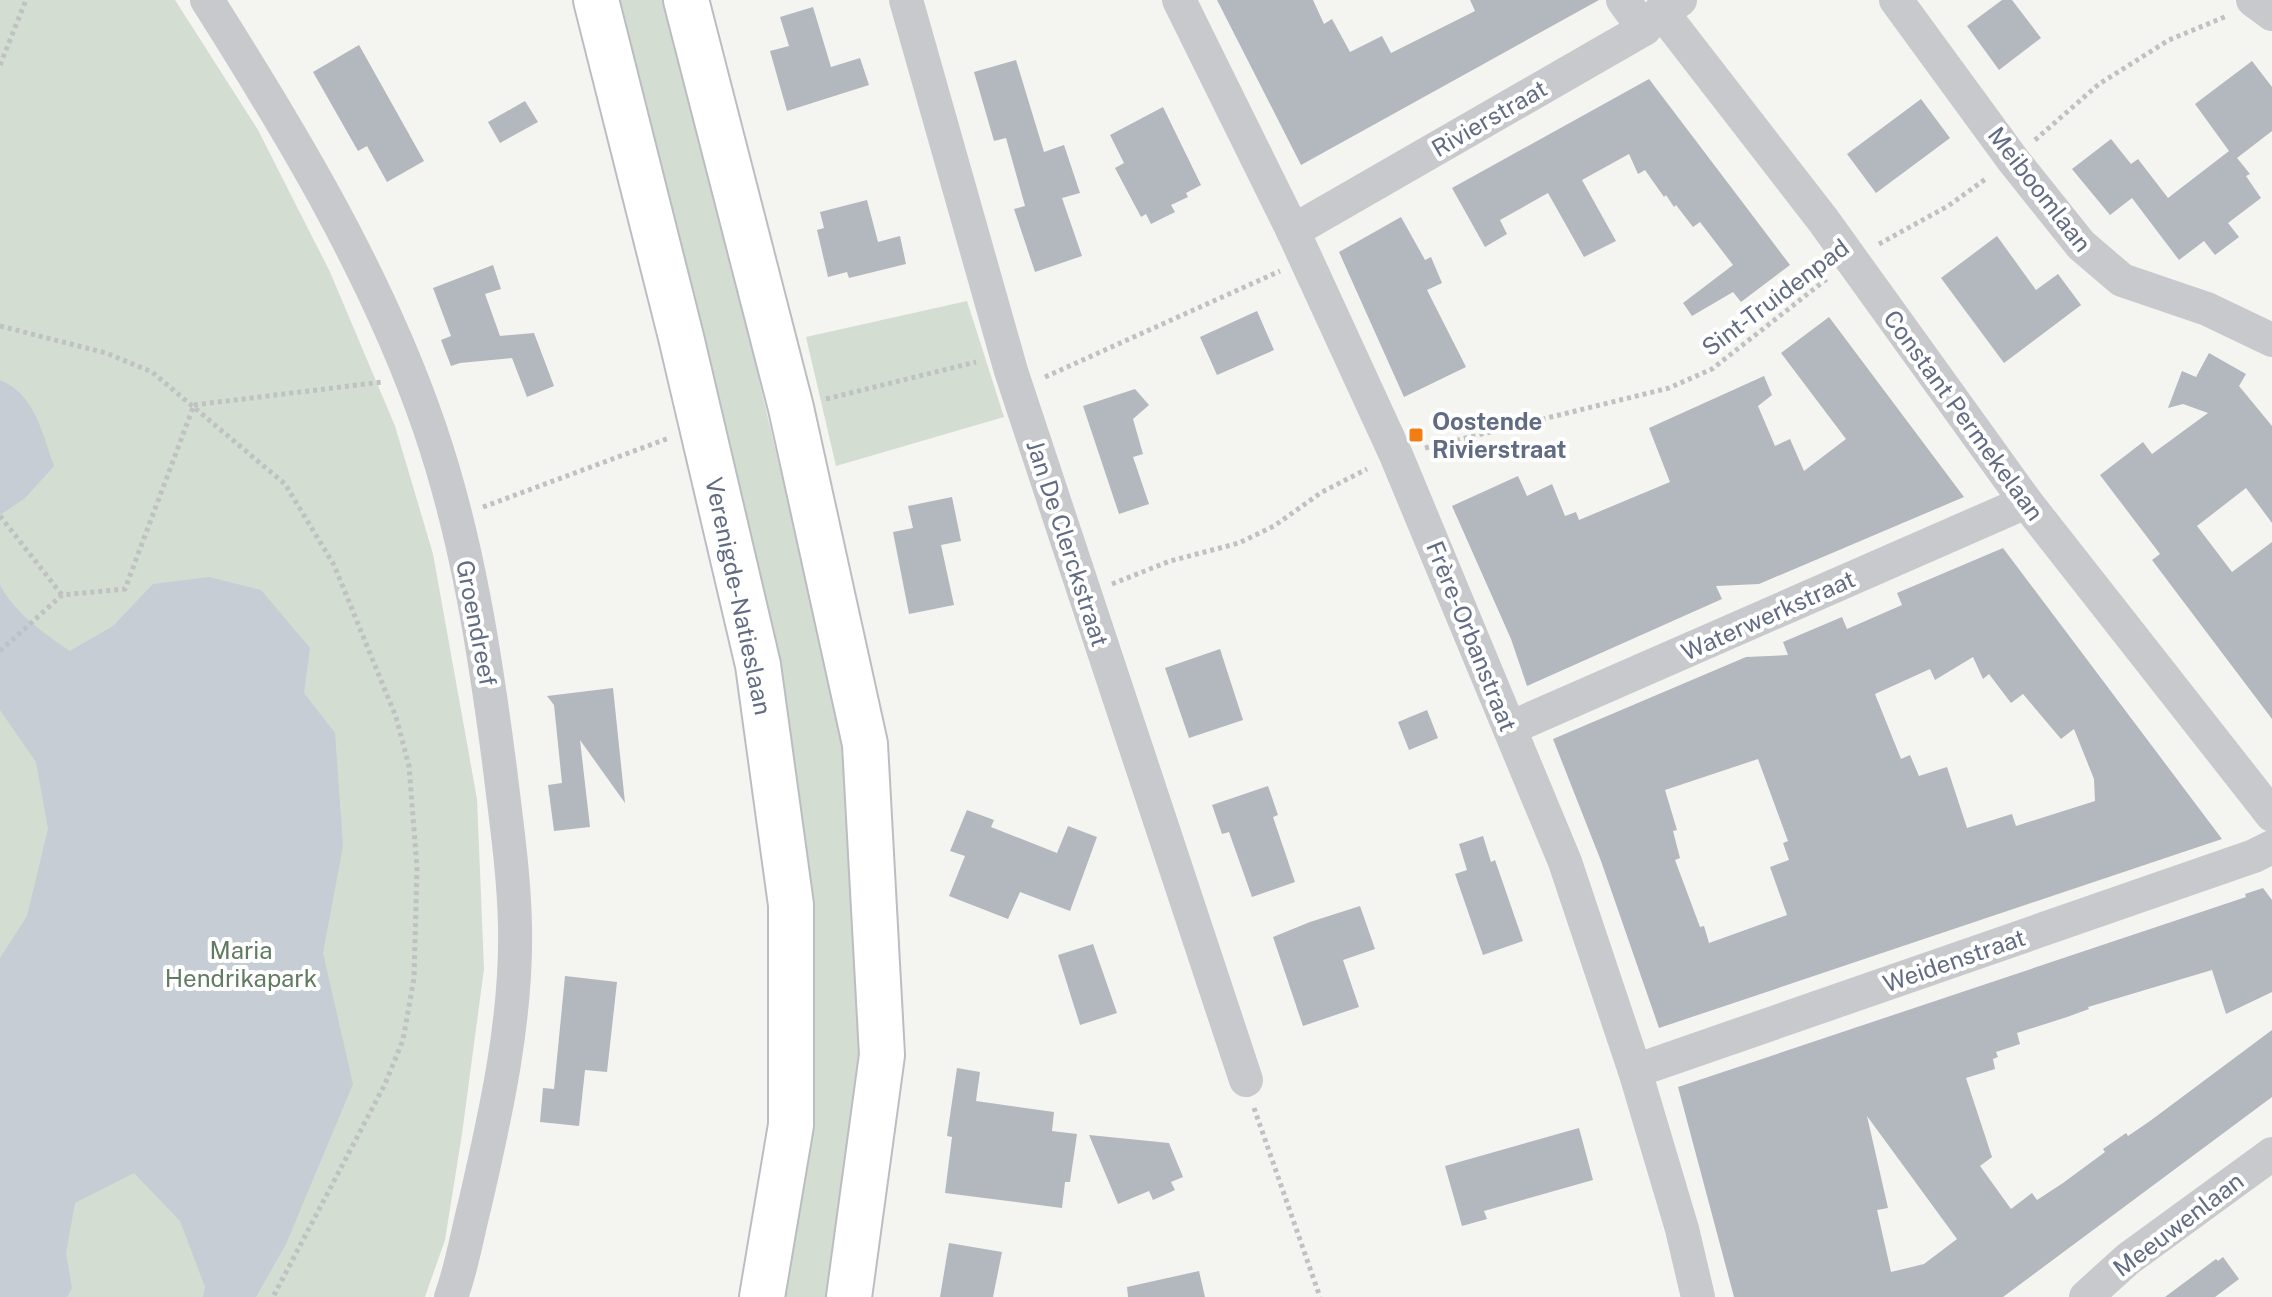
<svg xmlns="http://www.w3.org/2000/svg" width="2272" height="1297" font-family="'Public Sans',sans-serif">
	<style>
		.green { fill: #d3ddd1 }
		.water { fill: #c6cdd4 }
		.building { fill: #b3b7be; fill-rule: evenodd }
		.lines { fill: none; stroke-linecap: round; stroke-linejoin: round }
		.secondary-casing { stroke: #bbbdc3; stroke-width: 48 }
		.path { stroke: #c0c1c3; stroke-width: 5; stroke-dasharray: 4 4; stroke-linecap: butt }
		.street { stroke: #c7c9cd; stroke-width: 34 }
		.secondary { stroke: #fff; stroke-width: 44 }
		.poi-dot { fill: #f27d13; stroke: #fff; stroke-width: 3 }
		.labels { text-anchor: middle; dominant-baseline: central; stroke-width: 8; stroke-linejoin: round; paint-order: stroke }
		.street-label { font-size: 24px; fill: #616c84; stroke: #fff }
		.poi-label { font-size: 24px; font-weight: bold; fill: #616c84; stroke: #fff; text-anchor: start }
		.park-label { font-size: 24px; fill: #607b61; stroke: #fff }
	</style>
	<rect width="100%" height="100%" fill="#f4f5f0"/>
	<!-- green -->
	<g class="green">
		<polygon points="0,0 175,0 258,130 330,272 395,426 433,554 477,799 484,969 462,1134 445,1240 425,1297 0,1297"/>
		<polygon points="609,0 663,0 754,359 839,718 862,947 860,1099 833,1297 780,1297 811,995"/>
		<polygon points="967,301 1004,417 836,466 806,337"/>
	</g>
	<!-- water -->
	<g class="water">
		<path d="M0,380c35,14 42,53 54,86l-29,32 -25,17z"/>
		<path d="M209,577l52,13 49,58 -6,45 31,40 8,113 -20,107 30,131 -67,160 -30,53h-53l2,-10 -25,-66 -46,-48 -59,30 -9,50 6,35 -5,9h-67v-339l27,-42 21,-87 -12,-67 -36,-52v-125c15,28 43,48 70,66l43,-25 40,-42z"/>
	</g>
	<!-- building -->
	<g class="building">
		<polygon points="1217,0 1313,0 1324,24 1332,19 1350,52 1382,36 1391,53 1475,11 1470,0 1599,0 1301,165"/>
		<polygon points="2002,0 2012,0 2041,38 1999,70 1967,26"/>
		<polygon points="813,7 831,67 860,58 869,85 787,111 770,51 789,46 780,17"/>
		<polygon points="359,45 424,161 387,182 367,146 358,151 313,72"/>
		<polygon points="1016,60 1044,152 1064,145 1080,193 1062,198 1082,256 1035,272 1014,209 1025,206 1006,138 994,141 974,72"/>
		<polygon points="2252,61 2272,87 2272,131 2237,158 2250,174 2246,176 2261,198 2228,223 2239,237 2215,255 2204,241 2179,260 2132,198 2110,215 2072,169 2111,139 2131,164 2138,159 2168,198 2229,151 2195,104"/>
		<polygon points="1649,79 1790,265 1741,302 1733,292 1692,316 1683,303 1733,265 1700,222 1693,227 1676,205 1674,207 1666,195 1664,197 1645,170 1638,174 1629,154 1582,180 1616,241 1584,257 1548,193 1500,220 1507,234 1485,247 1452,188"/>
		<polygon points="1921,99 1950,138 1876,193 1847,154"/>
		<polygon points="525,101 538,122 500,143 488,122"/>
		<polygon points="1163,107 1201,185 1186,193 1188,197 1171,205 1175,212 1151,224 1146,214 1141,217 1115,168 1124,163 1110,135"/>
		<polygon points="867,200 878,242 900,236 906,264 849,278 847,272 828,277 817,230 824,228 820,212"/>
		<polygon points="1401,217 1425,260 1431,257 1442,283 1427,290 1466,367 1404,397 1339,252"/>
		<polygon points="1997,236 2036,290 2058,274 2081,305 2004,363 1941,278"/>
		<polygon points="493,265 501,289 485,294 500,336 534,333 554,386 527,397 512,358 460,363 451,366 441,340 451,336 433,288"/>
		<polygon points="1257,311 1274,350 1217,375 1200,337"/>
		<polygon points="1829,317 1964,497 1759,584 1716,586 1722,599 1527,686 1511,639 1452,506 1518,476 1527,496 1552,484 1565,516 1576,512 1579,520 1670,482 1649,428 1764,376 1772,395 1758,406 1775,446 1790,439 1804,471 1846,439 1781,353"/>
		<polygon points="2209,353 2246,374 2239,386 2272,426 2272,523 2246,488 2197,526 2232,572 2272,542 2272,719 2152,560 2160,554 2100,475 2143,442 2152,454 2208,413 2183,404 2168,408 2182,371 2196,377"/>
		<polygon points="1135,389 1149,405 1133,419 1143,454 1133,457 1149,504 1119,514 1083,406"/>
		<polygon points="952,497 961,541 941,545 954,605 909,614 893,532 913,528 908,506"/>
		<path d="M2003,548l219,291 -563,189 -58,-167 -48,-122 193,-82 42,-2 -5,-13 59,-25 5,12 55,-24 -5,-12zM1973,657l10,22 6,-5 22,29 12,-9 38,45 13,-10 20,50 1,22 -79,25 -4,-12 -45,14 -20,-61 -28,9 -9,-21 -9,4 -26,-65 55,-25 5,11zM1758,759l30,82 -5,2 6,17 -19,7 17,48 -78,28 -5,-17 -4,1 -25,-67 5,-2 -7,-27 4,-1 -12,-40z"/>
		<polygon points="1220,649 1243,720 1189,738 1165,668"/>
		<polygon points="613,688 625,803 580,740 590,827 554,831 548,785 562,783 554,705 547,696"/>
		<polygon points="1427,710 1438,738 1409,750 1398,722"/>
		<polygon points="1268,786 1278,815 1273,817 1295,882 1252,897 1229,832 1222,834 1212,805"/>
		<polygon points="967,810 994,820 991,827 1057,853 1068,826 1097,837 1070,911 1020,892 1008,919 949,896 965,856 950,851"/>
		<polygon points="1483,836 1491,862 1495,860 1523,941 1483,955 1455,874 1467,870 1459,844"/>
		<path d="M2263,888l9,12v92l-46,22 -14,-44 -124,37 1,2 -22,8 -50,16 3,11 -24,8 2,5 -5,2 2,10 -29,9 26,79 -12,9 31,43 21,-16 5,7 26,-17 42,-31 -2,-3 23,-16 2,3 22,-15 122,-91v67l-269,200h-269l-56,-210 568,-190 -1,-3zM1867,1116l90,123 -33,25 -33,8 -14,-62 11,-2z"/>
		<polygon points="1360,906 1375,949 1343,960 1359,1007 1303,1026 1273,937 1310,922"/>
		<polygon points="1093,944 1117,1013 1080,1025 1058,955"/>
		<polygon points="565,976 617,982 607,1072 585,1070 579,1126 540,1122 543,1088 554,1089"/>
		<polygon points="957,1068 980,1072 976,1101 1054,1112 1052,1131 1077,1134 1070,1182 1065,1182 1062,1208 945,1193 952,1137 947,1136"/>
		<polygon points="1579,1128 1593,1180 1484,1211 1487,1219 1462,1226 1445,1166"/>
		<polygon points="1089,1135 1169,1143 1183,1177 1171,1182 1175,1190 1153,1200 1149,1191 1118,1204"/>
		<polygon points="949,1243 1002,1252 993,1297 940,1297"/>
		<polygon points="2223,1257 2239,1279 2215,1297 2165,1297 2216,1259 2218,1261"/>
		<polygon points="1199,1271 1205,1297 1128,1297 1127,1287"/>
	</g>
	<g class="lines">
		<defs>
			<g id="secondary">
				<polyline points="596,0 681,337 758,665 791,905 791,1125 762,1297"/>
				<polyline points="686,0 791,408 865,744 882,1055 849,1297"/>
			</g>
		</defs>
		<!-- secondary casing -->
		<use href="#secondary" class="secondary-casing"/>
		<!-- path -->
		<g class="path">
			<polyline points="0,65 26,0"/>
			<polyline points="2035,140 2099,84 2169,40 2227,16"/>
			<polyline points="1879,244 1948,206 1987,178"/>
			<polyline points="0,326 106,353 152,372 285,484 334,565 396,717 409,766 417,868 414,978 403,1040 385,1084 273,1297"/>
			<polyline points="1045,377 1280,271"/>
			<polyline points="826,399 976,362"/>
			<polyline points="194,405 382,382"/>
			<polyline points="1425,448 1669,388 1712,369 1828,278"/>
			<polyline points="483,507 669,438"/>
			<polyline points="0,516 62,595"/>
			<polyline points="1112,584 1170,561 1239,543 1274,526 1322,492 1367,469"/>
			<polyline points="0,651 62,595 125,589 194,405"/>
			<polyline points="1254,1108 1320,1297"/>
		</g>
		<!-- street -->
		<g class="street">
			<path d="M207,0c85,134 170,275 222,426 38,110 56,227 71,343 6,51 14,105 15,157 2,93 -19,187 -40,278 -8,31 -13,63 -24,93"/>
			<polyline points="906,0 1011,371 1246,1080"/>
			<polyline points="1179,0 1293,231 1396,455 1565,862 1635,1071 1682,1229 1698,1297"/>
			<polyline points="1623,0 1644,29"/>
			<polyline points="1896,0 2013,160 2081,245 2122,280 2207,309 2272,340"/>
			<polyline points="2253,0 2272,14"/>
			<polyline points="1661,11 1823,220 2026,502 2272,815"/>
			<polyline points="1293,231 1644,29 1661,11 1680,0"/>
			<polyline points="1510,728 2026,502"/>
			<polyline points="1635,1071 2254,856 2272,847"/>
			<polyline points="2086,1297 2128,1259 2272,1154"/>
		</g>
		<!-- secondary -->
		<use href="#secondary" class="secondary"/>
	</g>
	<!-- markers -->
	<rect class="poi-dot" x="1408" y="427" width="16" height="16" rx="4"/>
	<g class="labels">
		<!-- street labels -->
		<g class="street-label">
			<text transform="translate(1489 118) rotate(-30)">Rivierstraat</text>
			<text transform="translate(2040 189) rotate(52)">Meiboomlaan</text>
			<text transform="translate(1775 297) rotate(-37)">Sint-Truidenpad</text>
			<text transform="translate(1964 415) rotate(54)">Constant Permekelaan</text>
			<text transform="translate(1068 543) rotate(72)">Jan De Clerckstraat</text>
			<text transform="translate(739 596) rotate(78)">Verenigde-Natieslaan</text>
			<text transform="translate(1768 615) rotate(-24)">Waterwerkstraat</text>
			<text transform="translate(477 623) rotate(79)">Groendreef</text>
			<text transform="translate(1472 636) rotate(68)">Frère-Orbanstraat</text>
			<text transform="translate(1954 960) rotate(-19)">Weidenstraat</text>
			<text transform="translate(2178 1224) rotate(-37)">Meeuwenlaan</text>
		</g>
		<!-- poi labels -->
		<g class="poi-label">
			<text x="1432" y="421">Oostende<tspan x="1432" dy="28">Rivierstraat</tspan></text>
		</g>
		<!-- park labels -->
		<g class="park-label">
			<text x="241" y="950">Maria<tspan x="241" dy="28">Hendrikapark</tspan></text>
		</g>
	</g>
</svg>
